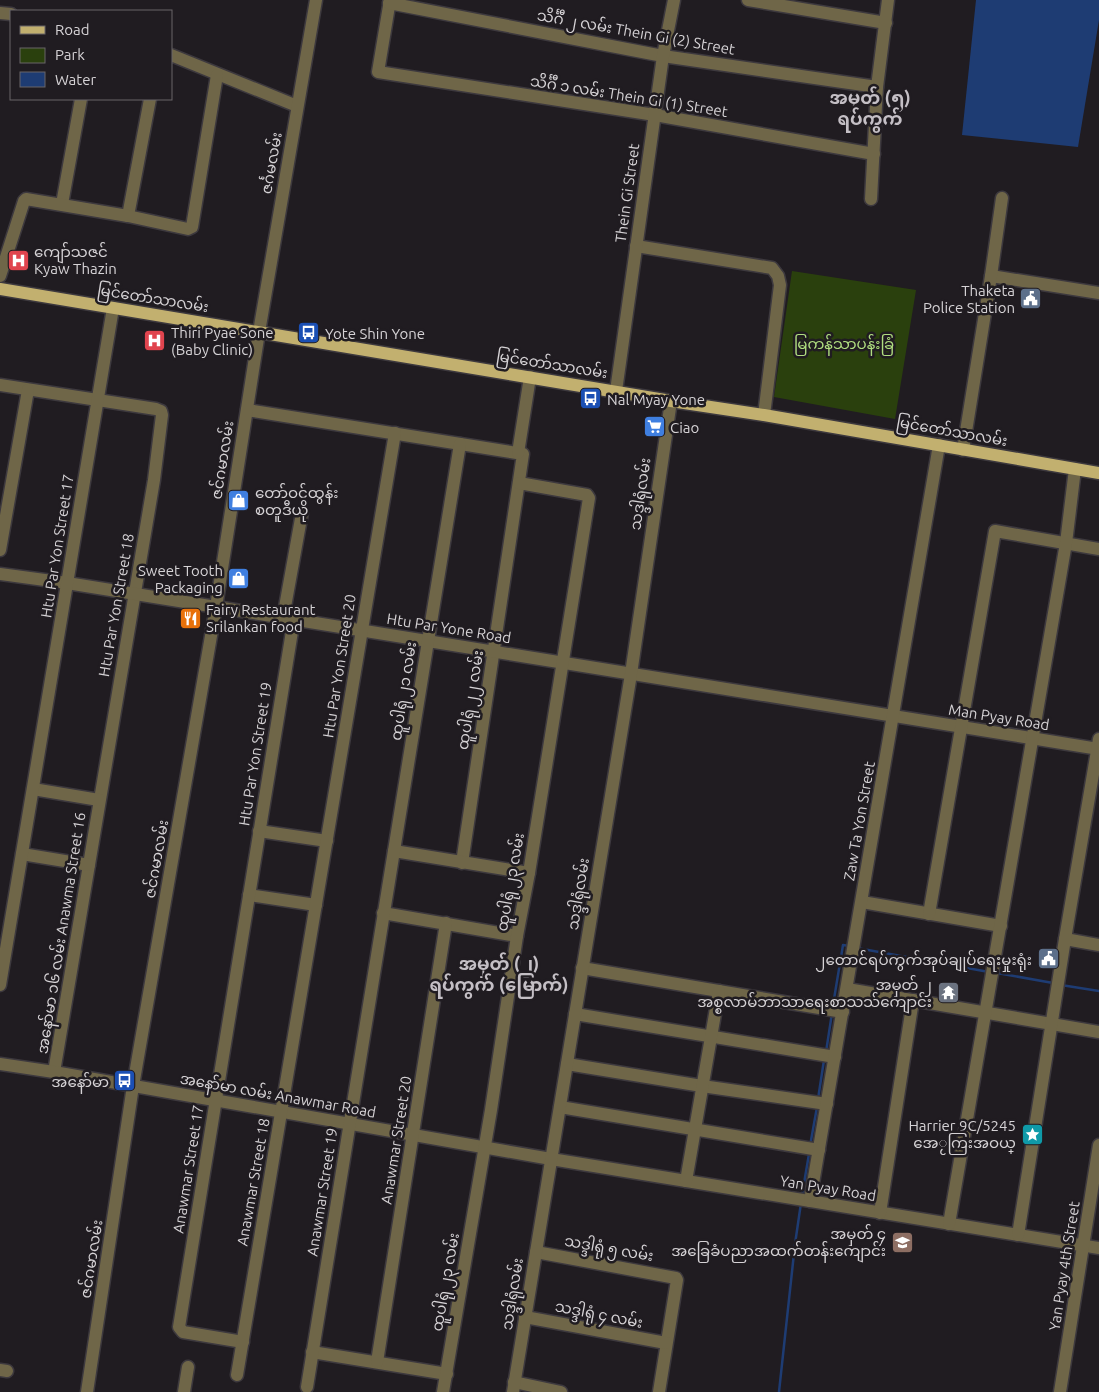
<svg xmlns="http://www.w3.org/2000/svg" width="1099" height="1392" font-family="Ubuntu,'Noto Sans Myanmar',sans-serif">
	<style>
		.green { fill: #2a400d }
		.water { fill: #1e3c73 }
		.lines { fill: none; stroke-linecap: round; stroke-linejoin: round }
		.stream { stroke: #1e3c73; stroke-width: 2.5 }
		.minor-casing { stroke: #3d393e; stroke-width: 15 }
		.major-casing { stroke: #3d393e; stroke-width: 15 }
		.minor { stroke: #6f6648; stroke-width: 12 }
		.major { stroke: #c2b06f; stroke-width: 12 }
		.labels { text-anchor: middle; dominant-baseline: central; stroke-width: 5; stroke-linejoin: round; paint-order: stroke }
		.street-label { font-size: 15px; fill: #d5d2d5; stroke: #201c21 }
		.poi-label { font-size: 15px; fill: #d5d2d5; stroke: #201c21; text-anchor: start }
		.park-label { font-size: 15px; fill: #b0de80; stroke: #201c21 }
		.quarter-label { font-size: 18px; font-weight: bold; fill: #c4bfc5; stroke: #201c21 }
	</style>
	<rect width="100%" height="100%" fill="#201c21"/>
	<!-- green -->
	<polygon class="green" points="792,271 916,290 895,419 774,397"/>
	<!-- water -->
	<polygon class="water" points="976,0 1099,0 1099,20 1078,147 962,135"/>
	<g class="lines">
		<!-- stream -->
		<g class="stream">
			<polyline points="857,948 989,972"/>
			<polyline points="997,973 1053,983"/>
			<polyline points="1061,985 1099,991"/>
			<polyline points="833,1005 843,945 849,946"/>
			<polyline points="826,1052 832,1013"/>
			<polyline points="818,1099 824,1060"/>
			<polyline points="810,1146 817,1107"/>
			<polyline points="802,1195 809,1154"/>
			<polyline points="779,1392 795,1244 801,1203"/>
		</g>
		<defs>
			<g id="minor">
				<polyline points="390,0 378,72 655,115 874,154"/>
				<polyline points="748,0 886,23"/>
				<polyline points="389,3 663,56 877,87"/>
				<polyline points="0,13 11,14"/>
				<polyline points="171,55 297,106"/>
				<polyline points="871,199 877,87 888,0"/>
				<polyline points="62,204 81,99"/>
				<polyline points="128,216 150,99"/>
				<polyline points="636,246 772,268 778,276 780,285 764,415"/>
				<polyline points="0,276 24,201 26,199 128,216 188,229 192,227 217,75"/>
				<polyline points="991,276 1099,293"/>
				<polyline points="0,385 156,409 161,411 162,415 154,480 54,1072"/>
				<polyline points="616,391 663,56 674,0"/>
				<polyline points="247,410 523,454 462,863"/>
				<polyline points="963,450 991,276 1002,198"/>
				<polyline points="518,453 530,377"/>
				<polyline points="0,550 28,390"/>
				<polyline points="0,574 67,583 1099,749"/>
				<polyline points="283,618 302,513"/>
				<polyline points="33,789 99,800"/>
				<polyline points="259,831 327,841"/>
				<polyline points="394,851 529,873"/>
				<polyline points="22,854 89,865"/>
				<polyline points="249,895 316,905"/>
				<polyline points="862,902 1001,926"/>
				<polyline points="383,913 517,936"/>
				<polyline points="929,914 995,531 1099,549"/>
				<polyline points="1065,939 1099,945"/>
				<polyline points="582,968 843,1012"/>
				<polyline points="0,985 113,308"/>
				<polyline points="847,989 1099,1032"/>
				<polyline points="575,1014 835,1057"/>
				<polyline points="0,1064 54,1072 551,1159 1099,1248"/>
				<polyline points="567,1064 702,1086 827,1104"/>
				<polyline points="560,1107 819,1150"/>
				<polyline points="686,1181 719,991"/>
				<polyline points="810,1201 939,445"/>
				<polyline points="880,1213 913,1000"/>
				<polyline points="949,1224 1066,543 1075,469"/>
				<polyline points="1018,1235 1065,939 1099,739"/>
				<polyline points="536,1252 676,1278 677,1280 659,1392"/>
				<polyline points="525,1317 666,1343"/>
				<polyline points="243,1342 183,1332 179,1327 294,619"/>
				<polyline points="312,1352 447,1374"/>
				<polyline points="377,1362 446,923"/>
				<polyline points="0,1370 7,1371"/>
				<polyline points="237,1375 395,433"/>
				<polyline points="514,1382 561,1392"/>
				<polyline points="307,1387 460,444"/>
				<polyline points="87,1392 133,1086 216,607 259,332 316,0"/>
				<polyline points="184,1392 188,1367"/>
				<polyline points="443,1392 491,1110 517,936 529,873 589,498 587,495 519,483"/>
				<polyline points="513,1392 631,674 671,401"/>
				<polyline points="1060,1392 1099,1145"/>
			</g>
			<polyline id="major" points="0,289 671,401 764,415 1099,473"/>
		</defs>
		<!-- minor casing -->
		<use href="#minor" class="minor-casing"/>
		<!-- major casing -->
		<use href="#major" class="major-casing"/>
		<!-- minor -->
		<use href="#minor" class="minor"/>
		<!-- major -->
		<use href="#major" class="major"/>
	</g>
	<!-- icons -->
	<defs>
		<symbol id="hospital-square" viewBox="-11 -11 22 22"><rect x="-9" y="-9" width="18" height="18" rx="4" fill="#e0444e" stroke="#201c21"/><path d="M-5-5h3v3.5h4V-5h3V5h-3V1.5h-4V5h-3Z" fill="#fff"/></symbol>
		<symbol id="civic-square" viewBox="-11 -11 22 22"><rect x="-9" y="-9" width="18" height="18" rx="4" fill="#5c6f8a" stroke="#201c21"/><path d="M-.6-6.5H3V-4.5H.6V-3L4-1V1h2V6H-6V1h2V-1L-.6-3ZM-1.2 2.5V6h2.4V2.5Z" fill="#fff"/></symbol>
		<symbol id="bus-square" viewBox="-11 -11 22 22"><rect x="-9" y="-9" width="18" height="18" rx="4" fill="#1a4fb4" stroke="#201c21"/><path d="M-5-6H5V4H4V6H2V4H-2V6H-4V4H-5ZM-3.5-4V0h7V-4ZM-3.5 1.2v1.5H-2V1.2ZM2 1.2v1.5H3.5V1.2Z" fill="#fff"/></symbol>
		<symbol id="supermarket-square" viewBox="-11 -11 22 22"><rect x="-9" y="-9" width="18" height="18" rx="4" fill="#3f7fe0" stroke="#201c21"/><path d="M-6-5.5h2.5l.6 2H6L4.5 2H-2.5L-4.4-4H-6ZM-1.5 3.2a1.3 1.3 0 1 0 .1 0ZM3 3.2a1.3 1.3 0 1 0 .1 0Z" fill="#fff"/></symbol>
		<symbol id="shop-square" viewBox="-11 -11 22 22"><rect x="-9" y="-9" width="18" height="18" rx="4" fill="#3f7fe0" stroke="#201c21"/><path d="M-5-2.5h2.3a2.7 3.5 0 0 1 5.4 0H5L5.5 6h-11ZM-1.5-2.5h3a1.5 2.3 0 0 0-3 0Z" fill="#fff"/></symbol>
		<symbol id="restaurant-square" viewBox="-11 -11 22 22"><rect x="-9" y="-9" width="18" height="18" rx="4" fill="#e8710a" stroke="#201c21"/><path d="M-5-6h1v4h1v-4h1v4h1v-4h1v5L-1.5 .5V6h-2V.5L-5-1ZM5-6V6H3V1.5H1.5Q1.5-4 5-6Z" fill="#fff"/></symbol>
		<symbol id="temple-square" viewBox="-11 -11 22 22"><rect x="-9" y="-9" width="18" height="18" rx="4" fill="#6b7280" stroke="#201c21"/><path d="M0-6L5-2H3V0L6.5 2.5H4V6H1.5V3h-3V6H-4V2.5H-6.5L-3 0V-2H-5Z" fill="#fff"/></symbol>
		<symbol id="sight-square" viewBox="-11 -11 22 22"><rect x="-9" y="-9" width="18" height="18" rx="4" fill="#0f9aa8" stroke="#201c21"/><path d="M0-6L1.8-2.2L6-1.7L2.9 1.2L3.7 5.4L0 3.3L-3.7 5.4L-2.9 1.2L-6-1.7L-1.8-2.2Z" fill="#fff"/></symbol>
		<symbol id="school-square" viewBox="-11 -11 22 22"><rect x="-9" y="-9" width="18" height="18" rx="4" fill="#8d6e63" stroke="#201c21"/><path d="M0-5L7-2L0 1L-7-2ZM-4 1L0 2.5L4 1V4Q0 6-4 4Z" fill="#fff"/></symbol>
	</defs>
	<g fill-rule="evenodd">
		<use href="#hospital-square" x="6" y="248" width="25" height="25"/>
		<use href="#civic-square" x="1018" y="286" width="25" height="25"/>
		<use href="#bus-square" x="296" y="320" width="25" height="25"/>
		<use href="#hospital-square" x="142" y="328" width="25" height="25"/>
		<use href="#bus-square" x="578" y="386" width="25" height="25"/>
		<use href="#supermarket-square" x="642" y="414" width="25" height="25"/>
		<use href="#shop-square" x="226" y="488" width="25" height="25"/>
		<use href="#shop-square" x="226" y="566" width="25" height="25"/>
		<use href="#restaurant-square" x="178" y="606" width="25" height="25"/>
		<use href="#civic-square" x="1036" y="946" width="25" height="25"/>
		<use href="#temple-square" x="936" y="980" width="25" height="25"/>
		<use href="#bus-square" x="112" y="1068" width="25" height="25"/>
		<use href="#sight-square" x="1020" y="1122" width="25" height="25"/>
		<use href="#school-square" x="890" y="1230" width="25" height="25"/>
	</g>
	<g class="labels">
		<!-- street labels -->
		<g class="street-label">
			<text transform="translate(636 32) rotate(10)">သိင်္ဂီ ၂ လမ်း Thein Gi (2) Street</text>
			<text transform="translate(629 96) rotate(9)">သိင်္ဂီ ၁ လမ်း Thein Gi (1) Street</text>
			<text transform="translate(271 163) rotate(-80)">ဇင်္ဂမလမ်း</text>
			<text transform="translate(627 193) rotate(-82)">Thein Gi Street</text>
			<text transform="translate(153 298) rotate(9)">မြင်တော်သာလမ်း</text>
			<text transform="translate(552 364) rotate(9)">မြင်တော်သာလမ်း</text>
			<text transform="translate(952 431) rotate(10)">မြင်တော်သာလမ်း</text>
			<text transform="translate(222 460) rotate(-81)">ဇင်ဂမာလမ်း</text>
			<text transform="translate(640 494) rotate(-82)">သဒ္ဒါရုံလမ်း</text>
			<text transform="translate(57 546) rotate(-81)">Htu Par Yon Street 17</text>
			<text transform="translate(116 605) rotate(-80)">Htu Par Yon Street 18</text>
			<text transform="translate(449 628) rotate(9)">Htu Par Yone Road</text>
			<text transform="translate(339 666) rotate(-81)">Htu Par Yon Street 20</text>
			<text transform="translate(403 691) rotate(-81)">ထူပါရုံ ၂၁ လမ်း</text>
			<text transform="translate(470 700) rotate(-81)">ထူပါရုံ ၂၂ လမ်း</text>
			<text transform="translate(999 717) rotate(9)">Man Pyay Road</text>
			<text transform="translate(255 754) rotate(-81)">Htu Par Yon Street 19</text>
			<text transform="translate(859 821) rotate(-80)">Zaw Ta Yon Street</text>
			<text transform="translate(156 859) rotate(-80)">ဇင်ဂမာလမ်း</text>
			<text transform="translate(510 882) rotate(-80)">ထူပါရုံ ၂၃ လမ်း</text>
			<text transform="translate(578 894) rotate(-81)">သဒ္ဒါရုံလမ်း</text>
			<text transform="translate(61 933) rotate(-81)">အနော်မာ ၁၆ လမ်း Anawma Street 16</text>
			<text transform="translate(278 1095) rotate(10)">အနော်မာ လမ်း Anawmar Road</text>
			<text transform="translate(396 1140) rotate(-81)">Anawmar Street 20</text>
			<text transform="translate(188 1169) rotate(-81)">Anawmar Street 17</text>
			<text transform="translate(253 1182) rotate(-80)">Anawmar Street 18</text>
			<text transform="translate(828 1188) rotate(9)">Yan Pyay Road</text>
			<text transform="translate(322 1192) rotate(-81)">Anawmar Street 19</text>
			<text transform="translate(609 1248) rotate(10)">သဒ္ဒါရုံ ၅ လမ်း</text>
			<text transform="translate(91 1259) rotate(-81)">ဇင်ဂမာလမ်း</text>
			<text transform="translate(1064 1266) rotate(-81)">Yan Pyay 4th Street</text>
			<text transform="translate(445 1282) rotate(-80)">ထူပါရုံ ၂၃ လမ်း</text>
			<text transform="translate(512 1294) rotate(-81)">သဒ္ဒါရုံလမ်း</text>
			<text transform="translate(599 1314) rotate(11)">သဒ္ဒါရုံ ၄ လမ်း</text>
		</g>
		<!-- poi labels -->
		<g class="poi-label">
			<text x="34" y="251">ကျော်သဇင်<tspan x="34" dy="17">Kyaw Thazin</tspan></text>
			<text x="1015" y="290" text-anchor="end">Thaketa<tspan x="1015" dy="17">Police Station</tspan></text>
			<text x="171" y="332">Thiri Pyae Sone<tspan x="171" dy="17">(Baby Clinic)</tspan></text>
			<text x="325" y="333">Yote Shin Yone</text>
			<text x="607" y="399">Nal Myay Yone</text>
			<text x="670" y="427">Ciao</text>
			<text x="255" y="492">တော်ဝင်ထွန်း<tspan x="255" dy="17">စတူဒီယို</tspan></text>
			<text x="223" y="570" text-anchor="end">Sweet Tooth<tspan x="223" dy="17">Packaging</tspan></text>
			<text x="206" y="609">Fairy Restaurant<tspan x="206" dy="17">Srilankan food</tspan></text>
			<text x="1032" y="959" text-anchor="end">၂တောင်ရပ်ကွက်အုပ်ချုပ်ရေးမှုးရုံး</text>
			<text x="932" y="984" text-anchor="end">အမှတ် ၂<tspan x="932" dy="17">အစ္စလာမ်ဘာသာရေးစာသသ်ကျောင်း</tspan></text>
			<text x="109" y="1081" text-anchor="end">အနော်မာ</text>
			<text x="1016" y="1125" text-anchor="end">Harrier 9C/5245<tspan x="1016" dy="17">အေႂကြးအဝယ္</tspan></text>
			<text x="886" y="1233" text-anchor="end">အမှတ် ၄<tspan x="886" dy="17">အခြေခံပညာအထက်တန်းကျောင်း</tspan></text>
		</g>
		<!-- park labels -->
		<g class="park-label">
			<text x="844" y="343">မြကန်သာပန်းခြံ</text>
		</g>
		<!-- quarter labels -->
		<g class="quarter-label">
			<text x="870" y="97">အမှတ် (၅)<tspan x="870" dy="21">ရပ်ကွက်</tspan></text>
			<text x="499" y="963">အမှတ် (၂)<tspan x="499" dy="21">ရပ်ကွက် (မြောက်)</tspan></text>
		</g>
	</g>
	<!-- legend -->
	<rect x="10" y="10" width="162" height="90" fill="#201c21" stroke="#686569"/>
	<rect x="20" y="26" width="25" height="8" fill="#c2b06f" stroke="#686569"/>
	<text x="55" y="35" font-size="15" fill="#d5d2d5">Road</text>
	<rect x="20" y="48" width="25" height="15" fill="#2a400d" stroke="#686569"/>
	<text x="55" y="60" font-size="15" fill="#d5d2d5">Park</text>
	<rect x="20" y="72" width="25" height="15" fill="#1e3c73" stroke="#686569"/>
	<text x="55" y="85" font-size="15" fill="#d5d2d5">Water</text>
</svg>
